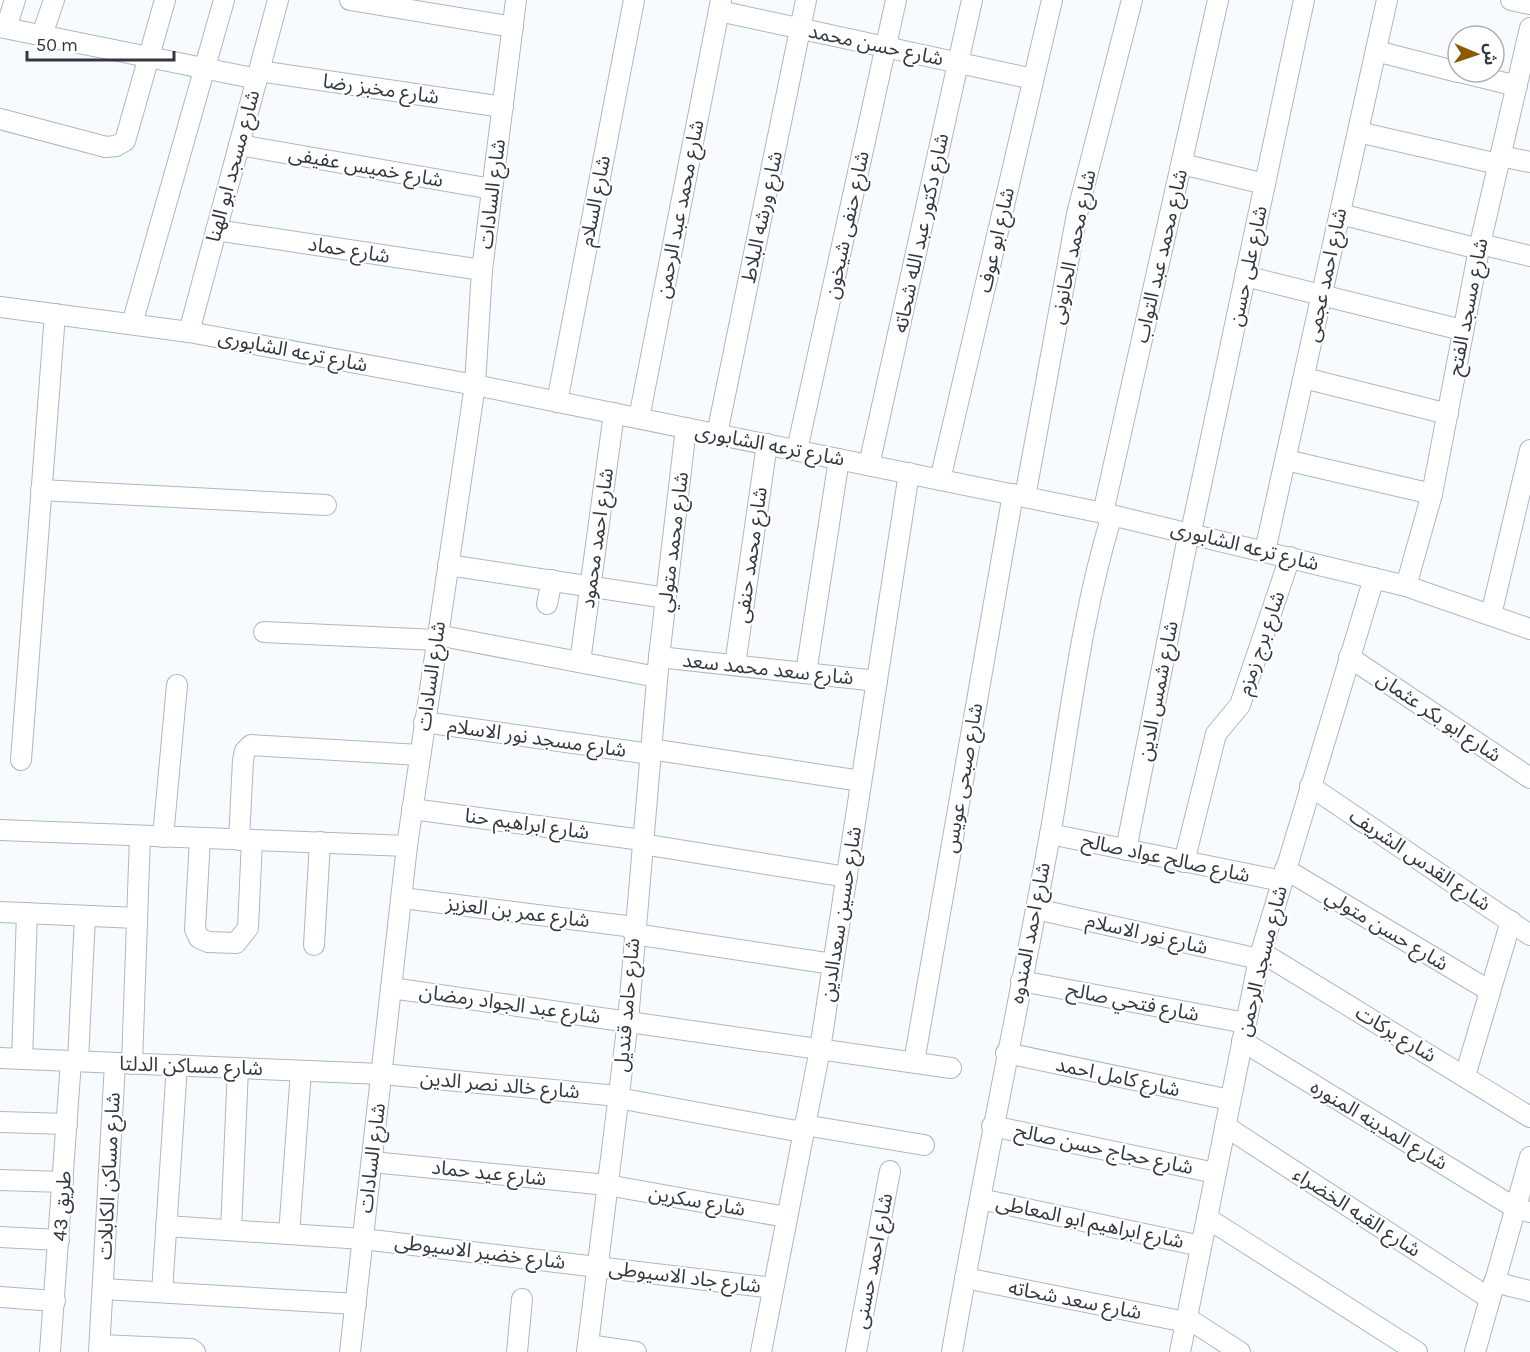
<svg xmlns="http://www.w3.org/2000/svg" width="1530" height="1352" font-family="Karla,'Noto Sans Arabic',sans-serif">
	<style>
		.lines { fill: none; stroke-linecap: round; stroke-linejoin: round }
		.minor-casing { stroke: #acb7c5; stroke-width: 22 }
		.minor { stroke: #fff; stroke-width: 20 }
		.labels { text-anchor: middle; dominant-baseline: central; stroke-width: 4.5; stroke-linejoin: round; paint-order: stroke }
		.street-label { font-size: 20px; fill: #34383e; stroke: #fff }
	</style>
	<rect width="100%" height="100%" fill="#f8fbfe"/>
	<g class="lines">
		<defs>
			<g id="minor">
				<polyline points="350,0 513,27"/>
				<polyline points="1511,0 1530,4"/>
				<polyline points="719,11 1033,79"/>
				<polyline points="0,27 257,79"/>
				<polyline points="6,28 15,0"/>
				<polyline points="42,35 54,0"/>
				<polyline points="1376,51 1458,72"/>
				<polyline points="259,71 503,107"/>
				<polyline points="1460,72 1517,86"/>
				<polyline points="0,119 106,147 116,146 125,141 165,0"/>
				<polyline points="1358,132 1498,164"/>
				<polyline points="239,145 492,189"/>
				<polyline points="1500,156 1530,162"/>
				<polyline points="1182,164 1265,184"/>
				<polyline points="1340,214 1479,249"/>
				<polyline points="216,230 482,270"/>
				<polyline points="1480,244 1530,256"/>
				<polyline points="1245,276 1462,330"/>
				<polyline points="0,307 189,332 475,385 1103,513 1406,586 1530,629"/>
				<polyline points="132,324 224,0"/>
				<polyline points="189,332 278,0"/>
				<polyline points="1304,378 1448,414"/>
				<polyline points="557,402 634,0"/>
				<polyline points="639,418 721,0"/>
				<polyline points="717,434 806,0"/>
				<polyline points="797,450 896,0"/>
				<polyline points="1286,460 1432,494"/>
				<polyline points="869,465 972,0"/>
				<polyline points="940,480 1052,0"/>
				<polyline points="41,490 326,505"/>
				<polyline points="1025,497 1077,214 1132,0"/>
				<polyline points="1103,513 1218,0"/>
				<polyline points="1191,532 1304,0"/>
				<polyline points="1265,551 1387,0"/>
				<polyline points="448,565 666,598"/>
				<polyline points="1406,586 1432,494 1480,244 1530,28"/>
				<polyline points="547,604 552,580"/>
				<polyline points="1491,615 1530,450"/>
				<polyline points="264,632 437,640"/>
				<polyline points="437,635 657,677"/>
				<polyline points="659,657 877,681"/>
				<polyline points="1349,657 1530,778"/>
				<polyline points="580,662 614,413"/>
				<polyline points="735,665 767,444"/>
				<polyline points="806,673 839,459"/>
				<polyline points="424,722 650,754"/>
				<polyline points="650,749 861,781"/>
				<polyline points="21,760 55,314"/>
				<polyline points="1310,786 1530,935"/>
				<polyline points="412,809 642,840"/>
				<polyline points="0,830 407,846"/>
				<polyline points="1050,834 1282,881"/>
				<polyline points="163,837 177,685"/>
				<polyline points="200,838 195,929 199,938 208,942 236,943 248,928 252,840"/>
				<polyline points="239,840 243,760 245,751 251,745 420,755"/>
				<polyline points="642,844 847,877"/>
				<polyline points="1126,850 1189,532"/>
				<polyline points="1184,862 1216,734 1240,705 1290,557"/>
				<polyline points="1285,869 1490,991"/>
				<polyline points="402,898 634,927"/>
				<polyline points="1036,909 1259,959"/>
				<polyline points="0,912 137,918"/>
				<polyline points="634,934 833,964"/>
				<polyline points="314,945 320,842"/>
				<polyline points="1261,952 1530,1117"/>
				<polyline points="1021,981 1246,1023"/>
				<polyline points="391,988 951,1068"/>
				<polyline points="1242,1041 1517,1209 1530,1212"/>
				<polyline points="1006,1053 1230,1100"/>
				<polyline points="0,1058 382,1074 618,1096"/>
				<polyline points="22,1059 27,913"/>
				<polyline points="78,1061 85,916"/>
				<polyline points="914,1062 1013,494"/>
				<polyline points="132,1064 140,836"/>
				<polyline points="1465,1076 1511,921"/>
				<polyline points="618,1098 802,1132"/>
				<polyline points="0,1122 67,1124"/>
				<polyline points="804,1125 924,1145"/>
				<polyline points="992,1126 1215,1173"/>
				<polyline points="1225,1126 1489,1298"/>
				<polyline points="372,1162 607,1185 786,1217"/>
				<polyline points="0,1180 63,1182"/>
				<polyline points="980,1199 1201,1246"/>
				<polyline points="1207,1218 1417,1352"/>
				<polyline points="166,1226 363,1239 773,1288"/>
				<polyline points="231,1230 238,1068"/>
				<polyline points="289,1234 301,1071"/>
				<polyline points="0,1237 59,1240"/>
				<polyline points="965,1278 1186,1322"/>
				<polyline points="1494,1282 1530,1291"/>
				<polyline points="103,1289 356,1304"/>
				<polyline points="162,1292 177,1065"/>
				<polyline points="0,1297 55,1301"/>
				<polyline points="1187,1318 1240,1352"/>
				<polyline points="100,1345 191,1349 195,1352"/>
				<polyline points="588,1345 636,1352"/>
				<polyline points="50,1352 71,1061"/>
				<polyline points="99,1352 115,1063"/>
				<polyline points="350,1352 407,846 475,385 482,270 516,0"/>
				<polyline points="517,1352 522,1299"/>
				<polyline points="587,1352 628,1021 659,657 686,428"/>
				<polyline points="761,1352 820,1049 909,473"/>
				<polyline points="856,1352 890,1171"/>
				<path d="M952,1352c30,-173 66,-344 98,-517 19,-107 30,-216 62,-320"/>
				<polyline points="1180,1352 1259,959 1374,578"/>
				<polyline points="1475,1352 1530,1157"/>
			</g>
		</defs>
		<!-- minor casing -->
		<use href="#minor" class="minor-casing"/>
		<!-- minor -->
		<use href="#minor" class="minor"/>
	</g>
	<g class="labels">
		<!-- street labels -->
		<g class="street-label">
			<text transform="translate(876 45) rotate(12)">شارع حسن محمد</text>
			<text transform="translate(381 89) rotate(8)">شارع مخبز رضا</text>
			<text transform="translate(233 166) rotate(-75)">شارع مسجد ابو الهنا</text>
			<text transform="translate(366 167) rotate(10)">شارع خميس عفيفى</text>
			<text transform="translate(492 194) rotate(-83)">شارع السادات</text>
			<text transform="translate(595 201) rotate(-79)">شارع السلام</text>
			<text transform="translate(680 209) rotate(-79)">شارع محمد عبد الرحمن</text>
			<text transform="translate(762 217) rotate(-78)">شارع ورشه البلاط</text>
			<text transform="translate(847 225) rotate(-78)">شارع حنفى شيخون</text>
			<text transform="translate(921 233) rotate(-78)">شارع دكتور عبد الله شحاته</text>
			<text transform="translate(996 240) rotate(-77)">شارع ابو عوف</text>
			<text transform="translate(1073 247) rotate(-78)">شارع محمد الحانونى</text>
			<text transform="translate(349 250) rotate(9)">شارع حماد</text>
			<text transform="translate(1161 256) rotate(-77)">شارع محمد عبد التواب</text>
			<text transform="translate(1248 266) rotate(-78)">شارع على حسن</text>
			<text transform="translate(1326 275) rotate(-78)">شارع احمد عجمى</text>
			<text transform="translate(1468 307) rotate(-79)">شارع مسجد الفتح</text>
			<text transform="translate(293 351) rotate(11)">شارع ترعه الشابورى</text>
			<text transform="translate(770 445) rotate(11)">شارع ترعه الشابورى</text>
			<text transform="translate(597 538) rotate(-82)">شارع احمد محمود</text>
			<text transform="translate(673 542) rotate(-83)">شارع محمد متولي</text>
			<text transform="translate(1245 546) rotate(14)">شارع ترعه الشابورى</text>
			<text transform="translate(751 555) rotate(-82)">شارع محمد حنفى</text>
			<text transform="translate(1261 643) rotate(-71)">شارع برج زمزم</text>
			<text transform="translate(768 669) rotate(6)">شارع سعد محمد سعد</text>
			<text transform="translate(431 676) rotate(-82)">شارع السادات</text>
			<text transform="translate(1158 691) rotate(-79)">شارع شمس الدين</text>
			<text transform="translate(1439 717) rotate(34)">شارع ابو بكر عثمان</text>
			<text transform="translate(537 738) rotate(8)">شارع مسجد نور الاسلام</text>
			<text transform="translate(963 778) rotate(-80)">شارع صبحى عويس</text>
			<text transform="translate(527 824) rotate(8)">شارع ابراهيم حنا</text>
			<text transform="translate(1166 858) rotate(12)">شارع صالح عواد صالح</text>
			<text transform="translate(1420 860) rotate(34)">شارع القدس الشريف</text>
			<text transform="translate(518 912) rotate(7)">شارع عمر بن العزيز</text>
			<text transform="translate(841 914) rotate(-81)">شارع حسين سعدالدين</text>
			<text transform="translate(1387 930) rotate(31)">شارع حسن متولي</text>
			<text transform="translate(1030 933) rotate(-79)">شارع احمد المندوه</text>
			<text transform="translate(1147 934) rotate(13)">شارع نور الاسلام</text>
			<text transform="translate(1262 961) rotate(-76)">شارع مسجد الرحمن</text>
			<text transform="translate(1133 1002) rotate(11)">شارع فتحي صالح</text>
			<text transform="translate(510 1004) rotate(8)">شارع عبد الجواد رمضان</text>
			<text transform="translate(627 1005) rotate(-85)">شارع حامد قنديل</text>
			<text transform="translate(1396 1034) rotate(31)">شارع بركات</text>
			<text transform="translate(191 1066) rotate(2)">شارع مساكن الدلتا</text>
			<text transform="translate(1118 1077) rotate(12)">شارع كامل احمد</text>
			<text transform="translate(500 1085) rotate(5)">شارع خالد نصر الدين</text>
			<text transform="translate(1379 1125) rotate(31)">شارع المدينه المنوره</text>
			<text transform="translate(1104 1149) rotate(12)">شارع حجاج حسن صالح</text>
			<text transform="translate(372 1158) rotate(-83)">شارع السادات</text>
			<text transform="translate(489 1173) rotate(6)">شارع عيد حماد</text>
			<text transform="translate(109 1176) rotate(-87)">شارع مساكن الكابلات</text>
			<text transform="translate(697 1201) rotate(10)">شارع سكرين</text>
			<text transform="translate(62 1206) rotate(-86)">طريق 43</text>
			<text transform="translate(1357 1212) rotate(33)">شارع القبه الخضراء</text>
			<text transform="translate(1090 1222) rotate(12)">شارع ابراهيم ابو المعاطى</text>
			<text transform="translate(480 1252) rotate(7)">شارع خضير الاسيوطى</text>
			<text transform="translate(873 1261) rotate(-79)">شارع احمد حسنى</text>
			<text transform="translate(685 1277) rotate(7)">شارع جاد الاسيوطى</text>
			<text transform="translate(1075 1300) rotate(11)">شارع سعد شحاته</text>
		</g>
	</g>
	<!-- north arrow -->
	<g transform="translate(1476 54) rotate(92)"><circle r="28" fill="#ffffff" stroke="#aeafb2" stroke-width="1.5"/>
	<path d="M0-4.5L10 22L0 15L-10 22Z" fill="#895a00"/>
	<text y="-9" font-size="16" font-weight="bold" text-anchor="middle" fill="#34383e">ش</text>
	</g>
	<!-- scale -->
	<path d="M27 51v9h147v-9" fill="none" stroke="#34383e" stroke-width="3"/>
	<text x="36" y="51" font-size="18" fill="#34383e" stroke="#ffffff" stroke-width="4.5" paint-order="stroke">50 m</text>
</svg>
